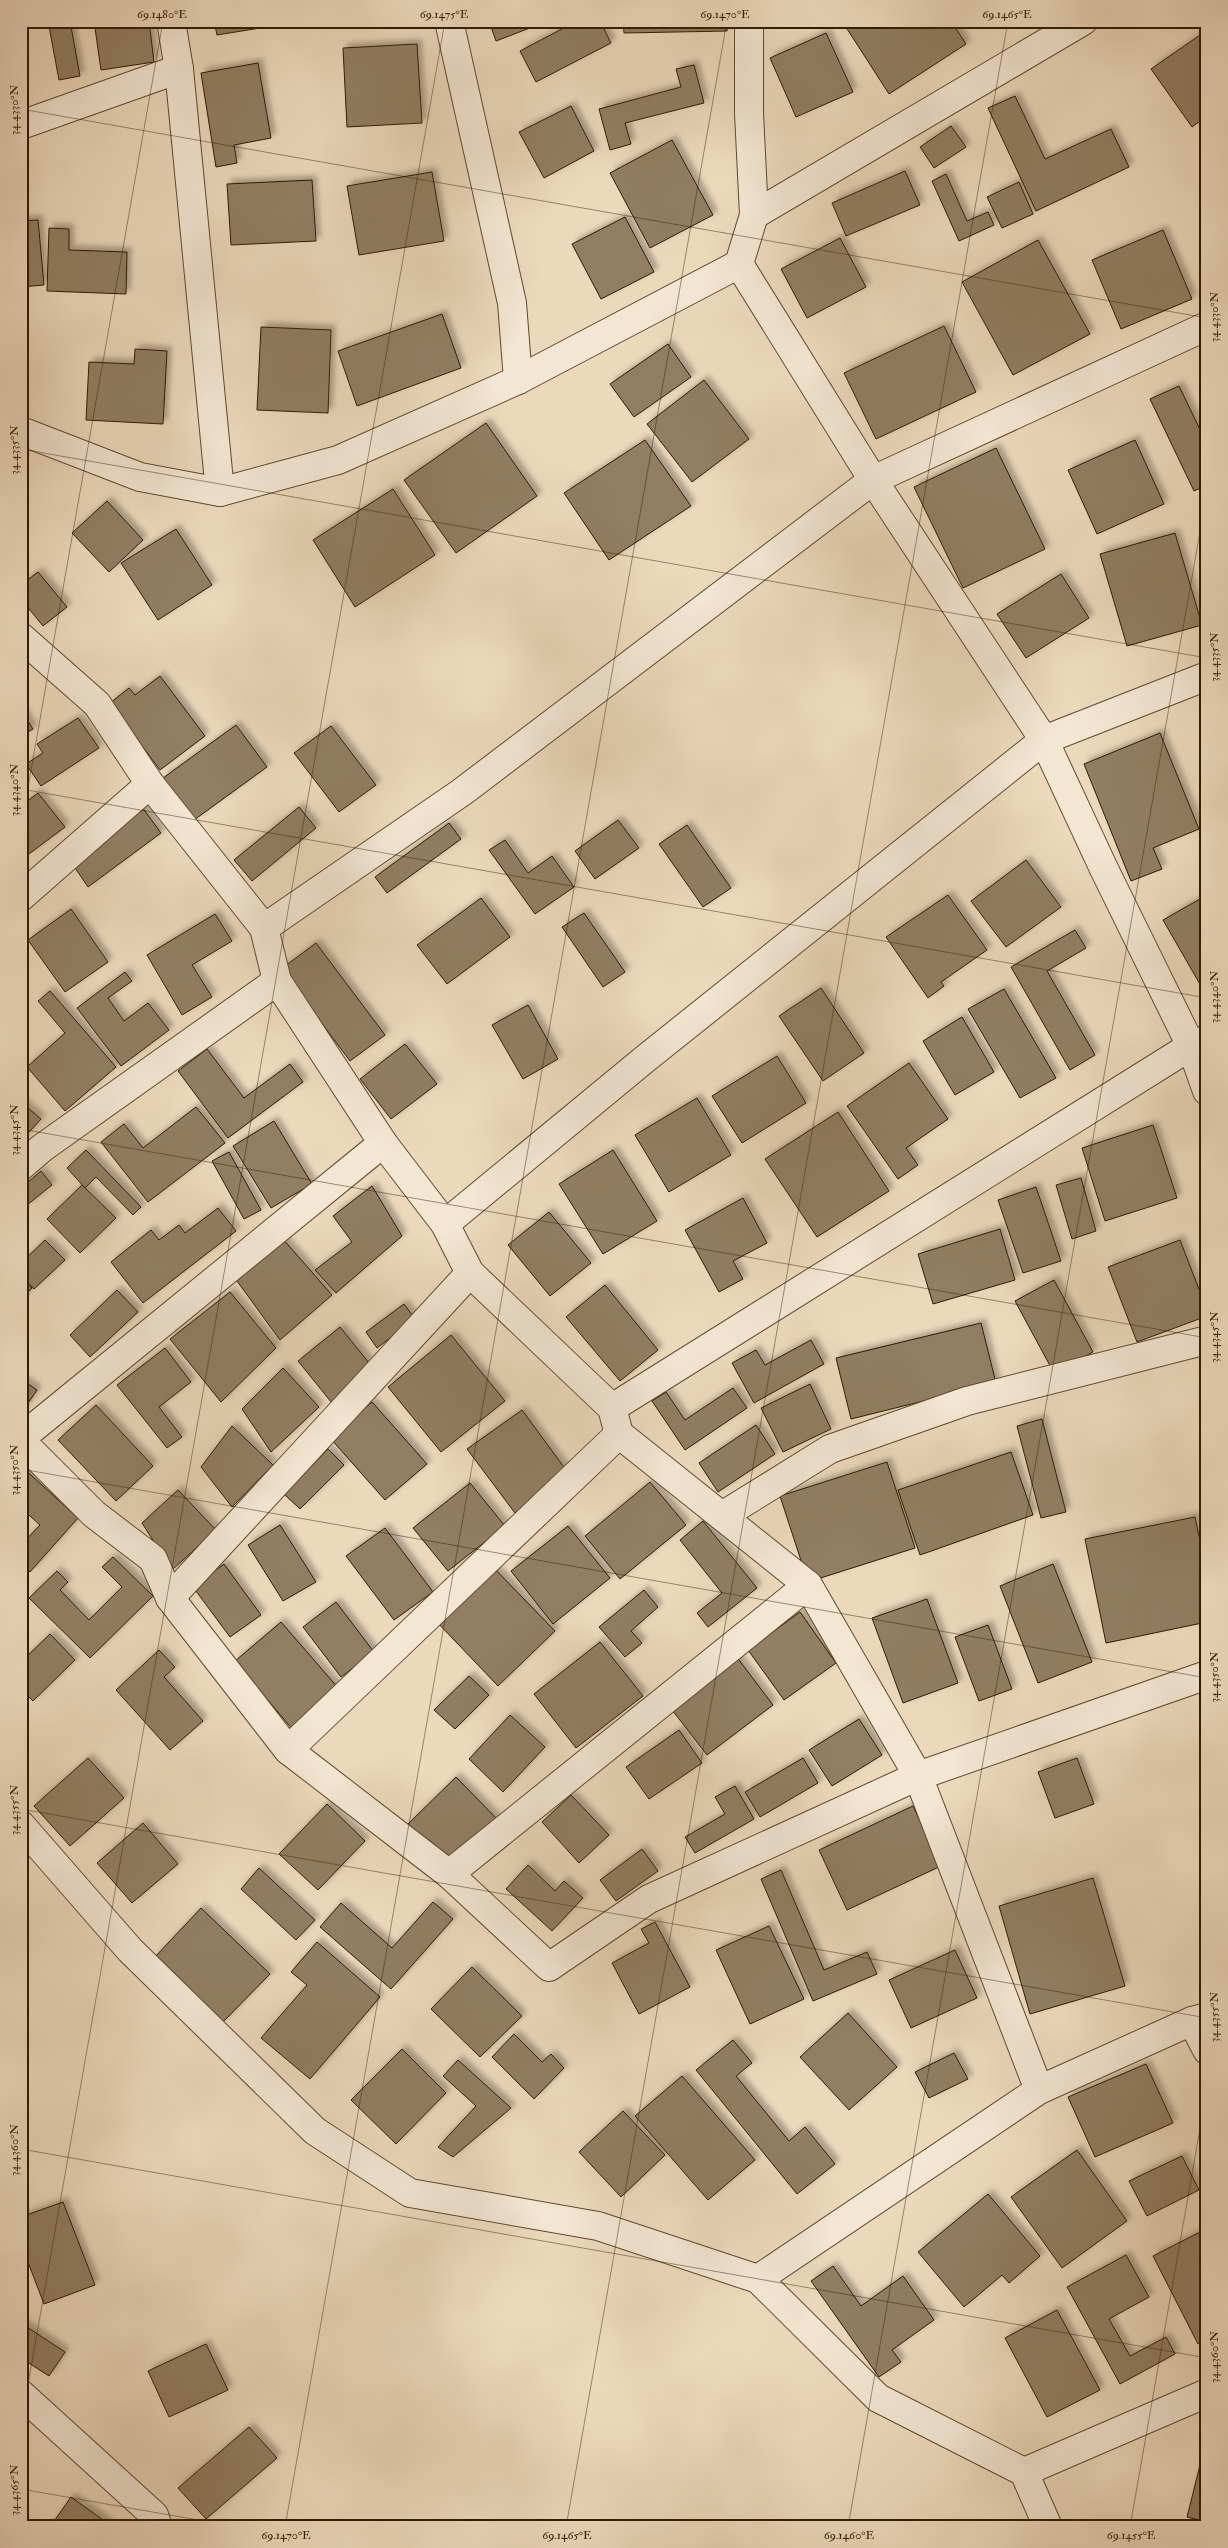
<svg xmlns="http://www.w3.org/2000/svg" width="1228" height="2548" font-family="'IM FELL Double Pica',serif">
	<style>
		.building { fill: #917e63; stroke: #2f1b02; filter: url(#shadow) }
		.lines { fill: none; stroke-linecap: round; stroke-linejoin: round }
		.street-casing { stroke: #5e4a30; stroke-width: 30 }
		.street { stroke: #f3e6d3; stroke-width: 28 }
		.ticks { fill: none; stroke: #2f1b02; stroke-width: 1; stroke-opacity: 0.45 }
		.neatline { fill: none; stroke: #2f1b02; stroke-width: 2 }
		.ticks-label { font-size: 12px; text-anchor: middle; fill: #2f1b02 }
	</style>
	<defs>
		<filter id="shadow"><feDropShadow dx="4.5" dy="-4.5" stdDeviation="2.5" flood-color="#0004"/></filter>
	</defs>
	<rect width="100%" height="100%" fill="#ecd9bc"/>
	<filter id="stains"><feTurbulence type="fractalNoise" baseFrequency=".004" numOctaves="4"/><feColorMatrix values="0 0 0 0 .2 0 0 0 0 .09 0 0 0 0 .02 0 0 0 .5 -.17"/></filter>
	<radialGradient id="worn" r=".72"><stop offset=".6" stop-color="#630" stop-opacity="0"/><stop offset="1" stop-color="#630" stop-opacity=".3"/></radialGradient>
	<!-- building -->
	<g class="building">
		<polygon points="48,21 70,21 80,76 59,80"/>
		<polygon points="94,21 149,21 154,62 101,70"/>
		<polygon points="214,21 259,21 260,28 217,35"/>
		<polygon points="489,21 548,21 496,41"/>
		<polygon points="577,21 600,21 611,43 536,82 520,51"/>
		<polygon points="623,21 727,21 727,31 624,33"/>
		<polygon points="842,21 951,21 966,44 889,94"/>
		<polygon points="826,33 853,92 796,117 770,58"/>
		<polygon points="1203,33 1207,38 1207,116 1192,127 1151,69"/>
		<polygon points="417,44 422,123 347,127 343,48"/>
		<polygon points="258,63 271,138 234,145 237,163 216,167 201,73"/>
		<polygon points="694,65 704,103 625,123 631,144 610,150 599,109 681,87 676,69"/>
		<polygon points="1015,96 1045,159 1111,129 1129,167 1036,211 988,108"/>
		<polygon points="571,106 594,151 544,178 519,132"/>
		<polygon points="951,126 966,147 934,168 920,147"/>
		<polygon points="672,140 713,215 650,248 610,173"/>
		<polygon points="905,171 920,205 846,236 832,203"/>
		<polygon points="432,172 444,241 359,255 347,186"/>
		<polygon points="946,174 967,221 988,212 994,225 959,241 932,181"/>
		<polygon points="312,180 316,241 231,245 227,184"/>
		<polygon points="1019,182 1033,214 1002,228 987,197"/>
		<polygon points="625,217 654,272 601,299 572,244"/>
		<polygon points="38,220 44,285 21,287 21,221"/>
		<polygon points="49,228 69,229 69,250 127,252 126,294 47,291"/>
		<polygon points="1163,230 1192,299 1121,329 1092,260"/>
		<polygon points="840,238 866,287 807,318 781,269"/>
		<polygon points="1038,240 1090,334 1013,375 962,282"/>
		<polygon points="442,314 461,368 357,406 338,351"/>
		<polygon points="944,326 976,392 876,439 844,373"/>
		<polygon points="261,327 331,330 328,413 257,410"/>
		<polygon points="668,344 691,377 634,417 610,384"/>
		<polygon points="135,349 167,351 163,424 86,420 89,362 134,364"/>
		<polygon points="704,380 749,439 692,482 647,424"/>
		<polygon points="1179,386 1207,444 1207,485 1194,491 1150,399"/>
		<polygon points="486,423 537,496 456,553 404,480"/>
		<polygon points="645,440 691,506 609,560 564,493"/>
		<polygon points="1135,440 1164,504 1097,534 1068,470"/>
		<polygon points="996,448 1045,549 963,588 914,487"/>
		<polygon points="393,489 435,555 355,607 313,540"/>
		<polygon points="107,501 143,540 109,572 72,533"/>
		<polygon points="176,529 212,585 158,620 121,563"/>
		<polygon points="1175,533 1202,625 1127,646 1100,554"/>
		<polygon points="38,572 67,607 43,626 21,599 21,585"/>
		<polygon points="1061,574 1089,618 1026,658 997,614"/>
		<polygon points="160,676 205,736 160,770 110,703 129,688 135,695"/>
		<polygon points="21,710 33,729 21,736"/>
		<polygon points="78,718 99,748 41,786 26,764 43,753 37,744"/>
		<polygon points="236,725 267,767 194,820 163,778"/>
		<polygon points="331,726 376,785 339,812 294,753"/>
		<polygon points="1160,733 1199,829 1153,848 1162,869 1131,881 1084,764"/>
		<polygon points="38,793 65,827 29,854 21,843 21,806"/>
		<polygon points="142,807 161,833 88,887 69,859"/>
		<polygon points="299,807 316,828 252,881 234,860"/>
		<polygon points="618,820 639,848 595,879 575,851"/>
		<polygon points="449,823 461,839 387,893 375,877"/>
		<polygon points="687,825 731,888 703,907 659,844"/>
		<polygon points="505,840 528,873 552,856 574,887 535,914 489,850"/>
		<polygon points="1026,860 1061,907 1006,947 971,901"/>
		<polygon points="948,895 987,950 941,982 944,986 928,998 886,937"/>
		<polygon points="1207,895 1207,992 1205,993 1163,920"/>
		<polygon points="481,898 510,937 447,984 417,945"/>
		<polygon points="71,909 108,962 65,992 28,940"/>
		<polygon points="584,913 625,972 603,987 562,927"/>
		<polygon points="215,914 232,941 192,965 212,997 182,1015 147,955"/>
		<polygon points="1075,930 1086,948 1047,971 1095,1055 1070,1070 1011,967"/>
		<polygon points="316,943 385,1035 350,1061 281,969"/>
		<polygon points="125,972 132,981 108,998 124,1021 148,1003 169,1030 121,1066 77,1008"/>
		<polygon points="821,988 864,1053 823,1081 779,1016"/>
		<polygon points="1004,989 1056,1078 1020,1098 968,1009"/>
		<polygon points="50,991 116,1067 65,1111 27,1067 65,1033 38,1001"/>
		<polygon points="528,1005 558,1059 523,1079 492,1025"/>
		<polygon points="962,1017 994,1072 955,1095 923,1041"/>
		<polygon points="405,1044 437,1084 391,1119 360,1079"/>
		<polygon points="207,1049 244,1098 290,1064 303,1082 228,1138 178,1071"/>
		<polygon points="777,1056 806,1103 742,1143 712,1096"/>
		<polygon points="909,1063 948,1119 906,1148 918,1165 898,1179 847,1106"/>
		<polygon points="697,1098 731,1155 669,1192 635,1135"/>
		<polygon points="21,1102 41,1119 21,1141"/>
		<polygon points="196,1107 225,1143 148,1202 101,1142 124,1124 143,1148"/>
		<polygon points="838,1112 889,1191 817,1237 765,1159"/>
		<polygon points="274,1121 312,1184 271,1208 233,1146"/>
		<polygon points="1153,1125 1177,1198 1105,1221 1082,1148"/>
		<polygon points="86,1150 141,1207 133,1215 96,1177 85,1188 67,1168"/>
		<polygon points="613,1150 657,1221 603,1254 559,1184"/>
		<polygon points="229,1152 261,1210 244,1219 212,1161"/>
		<polygon points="41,1171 52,1185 22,1209 21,1188"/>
		<polygon points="1081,1178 1096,1231 1072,1239 1056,1185"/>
		<polygon points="82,1185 116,1218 80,1253 47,1219"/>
		<polygon points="372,1186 402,1236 336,1293 315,1270 352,1242 333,1216"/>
		<polygon points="1036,1187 1061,1261 1023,1273 998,1200"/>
		<polygon points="743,1198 767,1243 733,1261 743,1279 719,1292 685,1230"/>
		<polygon points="218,1208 236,1231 143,1303 111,1262 151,1230 159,1240 179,1225 185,1233"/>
		<polygon points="549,1212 591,1263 550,1296 508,1245"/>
		<polygon points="1000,1229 1015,1280 933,1304 918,1254"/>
		<polygon points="282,1238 332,1295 280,1340 237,1281"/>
		<polygon points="45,1240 65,1260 34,1289 21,1275 21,1263"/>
		<polygon points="1180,1240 1207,1310 1207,1316 1137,1342 1108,1267"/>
		<polygon points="21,1279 32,1288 21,1300"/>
		<polygon points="1054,1280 1093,1352 1054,1373 1015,1301"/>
		<polygon points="605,1285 658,1350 620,1381 566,1317"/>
		<polygon points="117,1290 138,1312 90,1357 70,1335"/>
		<polygon points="230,1292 276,1348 221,1402 170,1339"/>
		<polygon points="404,1304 415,1319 377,1348 366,1332"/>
		<polygon points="981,1323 996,1383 851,1419 836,1358"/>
		<polygon points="340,1327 374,1369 332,1403 298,1361"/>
		<polygon points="451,1335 505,1401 441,1452 388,1387"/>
		<polygon points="811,1340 824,1364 754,1403 732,1363 756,1350 765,1365"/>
		<polygon points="165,1348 191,1382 159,1407 182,1437 167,1448 117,1385"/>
		<polygon points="283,1368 319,1407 271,1452 242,1409"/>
		<polygon points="21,1379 37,1390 22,1412 21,1412"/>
		<polygon points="810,1384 831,1429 783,1452 761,1408"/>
		<polygon points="733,1388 747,1408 685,1450 652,1401 666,1392 685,1420"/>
		<polygon points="372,1402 427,1464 385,1500 330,1438"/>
		<polygon points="96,1405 153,1466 116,1501 58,1440"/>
		<polygon points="522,1410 569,1474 515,1513 467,1449"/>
		<polygon points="1042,1419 1066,1512 1041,1518 1017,1426"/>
		<polygon points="756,1425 775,1454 718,1492 699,1463"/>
		<polygon points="232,1426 273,1465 232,1507 201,1467"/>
		<polygon points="328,1449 344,1465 300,1509 284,1494"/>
		<polygon points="1011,1452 1033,1515 920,1555 898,1490"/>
		<polygon points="887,1462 915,1548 808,1582 780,1496"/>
		<polygon points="21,1466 78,1518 30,1572 21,1564 21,1545 40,1525 21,1508"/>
		<polygon points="650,1482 686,1525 620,1579 585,1536"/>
		<polygon points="470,1483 505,1526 448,1571 413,1528"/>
		<polygon points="178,1490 216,1530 172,1570 142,1523"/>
		<polygon points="1195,1517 1207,1574 1207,1622 1106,1643 1085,1539"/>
		<polygon points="703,1521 757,1588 708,1627 697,1613 722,1593 680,1540"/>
		<polygon points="280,1525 316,1582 283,1601 248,1545"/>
		<polygon points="568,1526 610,1578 553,1624 511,1571"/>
		<polygon points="385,1528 433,1592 394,1620 346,1556"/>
		<polygon points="113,1557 153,1596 90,1658 29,1598 57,1571 68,1582 60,1590 89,1620 122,1587 102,1567"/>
		<polygon points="224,1564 261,1615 230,1637 193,1587"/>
		<polygon points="1053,1564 1092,1662 1038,1683 1000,1586"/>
		<polygon points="491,1565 555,1631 498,1686 435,1620"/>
		<polygon points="644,1590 658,1607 631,1631 642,1643 625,1657 599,1627"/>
		<polygon points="927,1599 958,1683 903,1703 872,1618"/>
		<polygon points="336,1602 374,1652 341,1677 303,1627"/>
		<polygon points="800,1612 836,1663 784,1700 748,1650"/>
		<polygon points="281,1622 340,1690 293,1730 235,1661"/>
		<polygon points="988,1625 1012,1689 979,1701 955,1637"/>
		<polygon points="50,1634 75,1660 33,1701 21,1689 21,1662"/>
		<polygon points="600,1642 643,1696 576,1748 534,1694"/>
		<polygon points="159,1650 175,1667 164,1677 203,1721 170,1750 116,1690"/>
		<polygon points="736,1656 773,1705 707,1755 669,1706"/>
		<polygon points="469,1676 489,1695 455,1729 434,1710"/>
		<polygon points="510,1715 545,1747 503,1792 469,1759"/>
		<polygon points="859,1719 882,1755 832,1786 809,1750"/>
		<polygon points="679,1730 702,1763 649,1799 626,1767"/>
		<polygon points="88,1758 124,1798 70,1846 34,1806"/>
		<polygon points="803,1758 818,1783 760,1817 745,1792"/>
		<polygon points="1077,1758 1094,1804 1055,1818 1038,1772"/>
		<polygon points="456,1777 498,1820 449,1868 407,1825"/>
		<polygon points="735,1786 754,1819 695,1853 685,1837 725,1814 715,1797"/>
		<polygon points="571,1795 609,1835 579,1863 542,1822"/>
		<polygon points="327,1804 365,1841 318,1890 279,1854"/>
		<polygon points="913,1806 941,1866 847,1910 819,1850"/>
		<polygon points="143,1823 178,1864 132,1903 97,1863"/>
		<polygon points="642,1849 658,1871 616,1901 600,1880"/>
		<polygon points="528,1865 555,1891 564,1881 583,1898 552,1931 506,1889"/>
		<polygon points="259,1868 315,1920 296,1940 241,1889"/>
		<polygon points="781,1870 824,1970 867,1952 877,1974 813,2001 761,1879"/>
		<polygon points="1093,1878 1125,1986 1030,2014 999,1906"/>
		<polygon points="433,1902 453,1919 391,1989 320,1927 341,1903 392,1948"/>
		<polygon points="201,1908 270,1974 222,2023 154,1958"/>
		<polygon points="655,1922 690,1987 639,2014 612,1963 649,1943 641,1929"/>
		<polygon points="769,1926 804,1999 750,2024 716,1950"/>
		<polygon points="317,1942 380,1997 310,2079 261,2038 307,1985 291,1972"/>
		<polygon points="955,1950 977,1998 911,2028 889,1980"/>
		<polygon points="472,1967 522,2016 480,2057 431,2009"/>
		<polygon points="848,2013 897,2067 849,2110 800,2057"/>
		<polygon points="514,2034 542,2062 551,2054 564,2068 534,2099 492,2057"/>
		<polygon points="733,2040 752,2063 736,2076 789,2141 805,2127 835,2164 797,2194 696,2070"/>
		<polygon points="402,2049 446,2093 396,2144 351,2100"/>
		<polygon points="954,2053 968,2079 929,2098 915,2072"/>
		<polygon points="458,2060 511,2108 453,2157 438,2147 476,2106 443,2076"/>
		<polygon points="1146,2064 1173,2123 1095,2157 1068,2097"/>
		<polygon points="682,2076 755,2160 708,2200 635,2116"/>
		<polygon points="623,2111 665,2155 621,2197 579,2152"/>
		<polygon points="1077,2150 1127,2221 1062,2268 1011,2197"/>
		<polygon points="1182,2156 1199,2190 1147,2216 1129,2181"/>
		<polygon points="988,2194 1040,2256 1009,2283 1002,2275 964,2307 918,2252"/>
		<polygon points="63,2202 95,2285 44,2304 21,2244 21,2217"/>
		<polygon points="1206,2229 1207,2339 1198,2344 1153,2256"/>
		<polygon points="1126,2255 1149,2297 1109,2319 1130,2356 1166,2337 1175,2354 1120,2384 1067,2287"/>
		<polygon points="833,2266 861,2306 903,2276 934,2320 892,2350 901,2362 879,2377 811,2281"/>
		<polygon points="1057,2310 1100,2390 1047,2417 1005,2338"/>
		<polygon points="21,2323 65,2352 49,2376 21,2358"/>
		<polygon points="206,2344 228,2390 169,2417 148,2371"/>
		<polygon points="249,2427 277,2458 206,2519 178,2488"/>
		<polygon points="1207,2437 1207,2522 1187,2517"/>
		<polygon points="71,2497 113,2527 50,2527"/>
	</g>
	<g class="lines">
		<defs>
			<g id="street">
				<polyline points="171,21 179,69 220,492"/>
				<polyline points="449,21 512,303 518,380"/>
				<polyline points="21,125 179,69"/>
				<polyline points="754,215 1083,21"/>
				<polyline points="739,264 873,480 1044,740 1104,869 1191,1046 1207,1091"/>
				<polyline points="21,431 140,477 220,492 338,460 518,380 739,264 754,215 749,113 749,21"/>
				<polyline points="21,637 97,704 150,784 264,928 277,981 383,1143 445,1224 470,1273 612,1408 619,1434 808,1585 918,1776 1039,2090"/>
				<polyline points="21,897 150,784"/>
				<polyline points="264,928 462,792 873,480 1207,326"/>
				<polyline points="21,1166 42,1148 277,981"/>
				<polyline points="445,1224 645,1059 1044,740 1207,676"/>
				<polyline points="612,1408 1191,1046 1207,1039"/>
				<polyline points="21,1438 383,1143"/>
				<polyline points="21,1441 94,1514 153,1559 170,1598 288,1750 449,1874 549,1967 649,1899 918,1776 1207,1675"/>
				<polyline points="722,1516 830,1449 967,1401 1207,1340"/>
				<polyline points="170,1598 470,1273"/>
				<polyline points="288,1750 619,1434"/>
				<polyline points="21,1825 130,1950 315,2131 410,2193 598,2226 758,2279 878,2398 1024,2472 1048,2527"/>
				<polyline points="449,1874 808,1585"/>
				<polyline points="1192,2021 1207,2050"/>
				<polyline points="758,2279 1039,2090 1192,2021 1207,2017"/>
				<polyline points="21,2394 154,2515 158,2527"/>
				<polyline points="1024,2472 1207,2393"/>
			</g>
		</defs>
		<!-- street casing -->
		<use href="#street" class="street-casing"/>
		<!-- street -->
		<use href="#street" class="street"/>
	</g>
	<!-- ticks -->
	<path class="ticks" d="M21,109l1186,209M21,449l1186,209M21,789l1186,209M21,827l142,-806M21,1129l1186,209M21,1469l1186,209M21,1809l1186,209M21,2149l1186,209M21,2424l424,-2403M21,2489l217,38M285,2527l442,-2506M566,2527l442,-2506M848,2527l359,-2035M1130,2527l77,-438"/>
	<!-- margin -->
	<rect width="1228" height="2548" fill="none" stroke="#ecd9bc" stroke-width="55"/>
	<rect x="28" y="28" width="1172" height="2492" class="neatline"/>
	<g class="ticks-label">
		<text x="162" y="18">69.1480°E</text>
		<text x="444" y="18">69.1475°E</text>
		<text x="725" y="18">69.1470°E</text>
		<text x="1007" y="18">69.1465°E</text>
		<text transform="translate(14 110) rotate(-90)" y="4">34.4330°N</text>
		<text transform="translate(1214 317) rotate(-90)" y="4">34.4330°N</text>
		<text transform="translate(14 450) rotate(-90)" y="4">34.4335°N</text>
		<text transform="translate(1214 657) rotate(-90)" y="4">34.4335°N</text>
		<text transform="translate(14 790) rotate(-90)" y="4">34.4340°N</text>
		<text transform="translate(1214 997) rotate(-90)" y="4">34.4340°N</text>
		<text transform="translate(14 1130) rotate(-90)" y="4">34.4345°N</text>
		<text transform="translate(1214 1337) rotate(-90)" y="4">34.4345°N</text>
		<text transform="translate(14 1470) rotate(-90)" y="4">34.4350°N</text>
		<text transform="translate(1214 1677) rotate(-90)" y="4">34.4350°N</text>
		<text transform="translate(14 1810) rotate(-90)" y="4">34.4355°N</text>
		<text transform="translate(1214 2017) rotate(-90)" y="4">34.4355°N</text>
		<text transform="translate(14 2150) rotate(-90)" y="4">34.4360°N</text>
		<text transform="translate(1214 2357) rotate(-90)" y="4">34.4360°N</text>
		<text transform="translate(14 2490) rotate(-90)" y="4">34.4365°N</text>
		<text x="286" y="2539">69.1470°E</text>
		<text x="567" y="2539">69.1465°E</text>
		<text x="849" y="2539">69.1460°E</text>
		<text x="1131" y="2539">69.1455°E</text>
	</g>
	<rect width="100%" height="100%" filter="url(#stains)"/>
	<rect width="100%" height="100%" fill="url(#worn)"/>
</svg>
